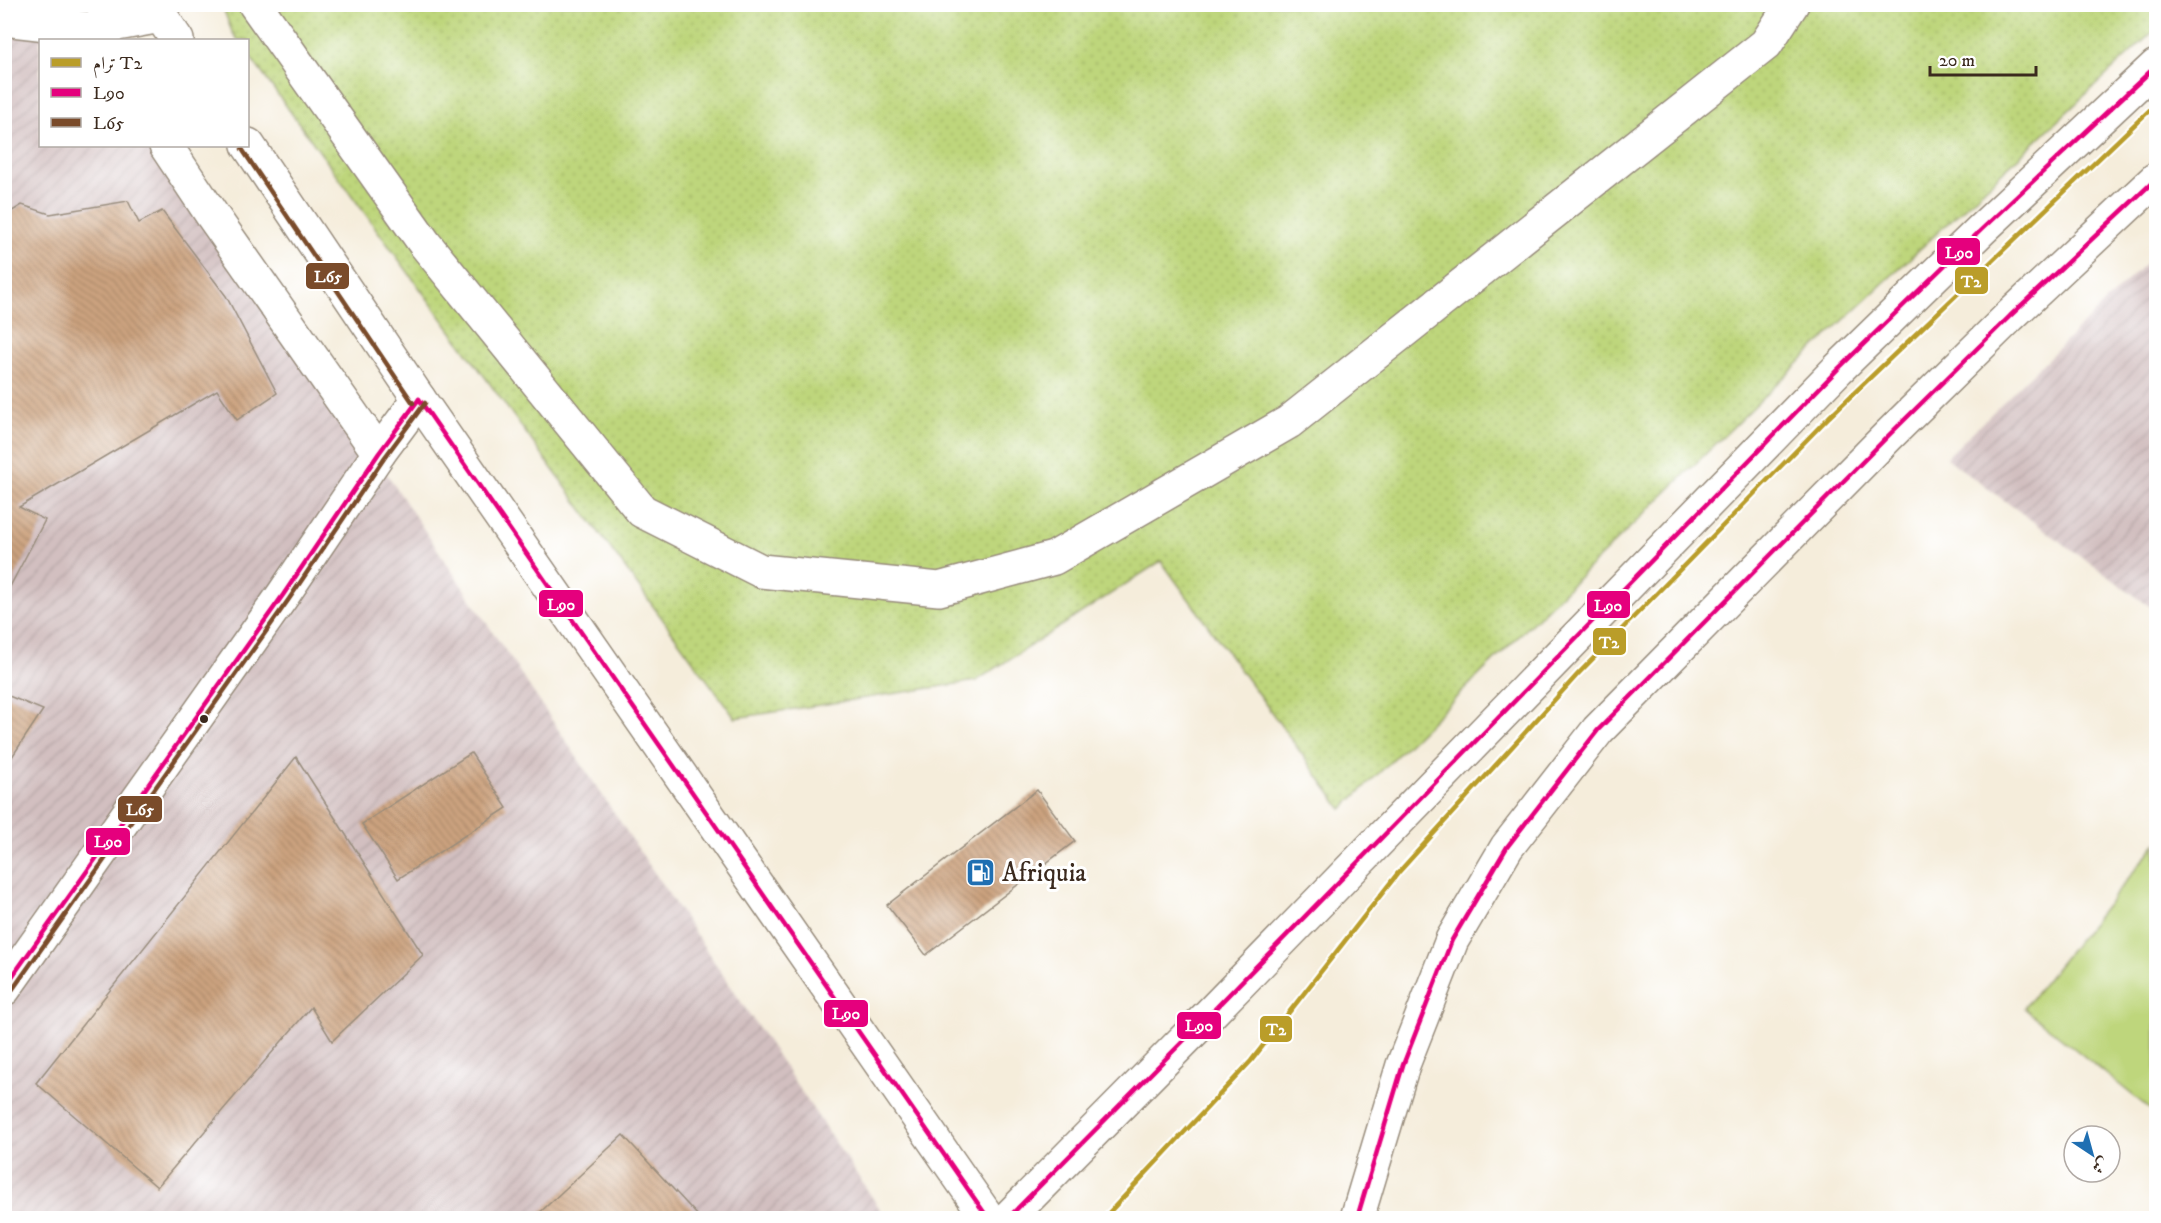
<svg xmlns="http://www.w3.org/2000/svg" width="2161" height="1223" font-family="'IM FELL DW Pica',Amiri,serif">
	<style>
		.industrial { fill: url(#industrial-furrows) }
		.grass { fill: url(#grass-dots); stroke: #7c804c; stroke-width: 1.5 }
		.pitch { fill: #bed67b; stroke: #7c804c; stroke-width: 1.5 }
		.building { fill: url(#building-back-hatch) }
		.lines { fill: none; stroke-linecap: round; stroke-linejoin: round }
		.minor-casing { stroke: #988c7c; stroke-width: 36 }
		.major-casing { stroke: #988c7c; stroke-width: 36 }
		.minor { stroke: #fff; stroke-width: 33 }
		.major { stroke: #fff; stroke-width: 33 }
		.bus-1-casing { stroke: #fff; stroke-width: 9 }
		.bus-2-casing { stroke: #fff; stroke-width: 9 }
		.bus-1 { stroke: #e5007d; stroke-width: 4.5 }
		.bus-2 { stroke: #7a4b2a; stroke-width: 4.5 }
		.tram-1-casing { stroke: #fff; stroke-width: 9 }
		.tram-1 { stroke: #ba9d29; stroke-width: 4.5 }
		.bus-dot { fill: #3b2a1e; stroke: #fff; stroke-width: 2 }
		.labels { text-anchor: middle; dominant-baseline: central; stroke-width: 6; stroke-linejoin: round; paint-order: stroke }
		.poi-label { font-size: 26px; fill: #3b2a1e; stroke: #fff; text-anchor: start }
		.line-badge { stroke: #fff; stroke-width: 2 }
		.badge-label { font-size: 16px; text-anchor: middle; font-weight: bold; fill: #fff }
	</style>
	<defs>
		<pattern id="industrial-furrows" width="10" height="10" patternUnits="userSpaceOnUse" patternTransform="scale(1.5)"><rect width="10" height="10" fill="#d2bfc0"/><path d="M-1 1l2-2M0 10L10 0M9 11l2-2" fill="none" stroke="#b5a4a5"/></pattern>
		<pattern id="grass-dots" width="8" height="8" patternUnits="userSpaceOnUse" patternTransform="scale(1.5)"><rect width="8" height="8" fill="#bed67b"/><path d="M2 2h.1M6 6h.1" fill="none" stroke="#a4b86a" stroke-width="1.8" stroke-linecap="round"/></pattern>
		<pattern id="building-back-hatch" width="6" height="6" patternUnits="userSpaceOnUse" patternTransform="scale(1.5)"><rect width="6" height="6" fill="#cca37f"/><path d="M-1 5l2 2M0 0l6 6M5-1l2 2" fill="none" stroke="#a78567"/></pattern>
	</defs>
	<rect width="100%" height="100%" fill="#fff"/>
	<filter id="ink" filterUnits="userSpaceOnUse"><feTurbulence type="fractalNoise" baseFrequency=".0167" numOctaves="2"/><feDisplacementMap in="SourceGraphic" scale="12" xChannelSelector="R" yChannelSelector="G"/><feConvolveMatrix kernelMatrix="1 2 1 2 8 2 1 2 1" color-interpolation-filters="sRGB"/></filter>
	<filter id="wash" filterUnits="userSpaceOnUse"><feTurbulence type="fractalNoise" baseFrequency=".008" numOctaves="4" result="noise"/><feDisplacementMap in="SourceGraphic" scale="24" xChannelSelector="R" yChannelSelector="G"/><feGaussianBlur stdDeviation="1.35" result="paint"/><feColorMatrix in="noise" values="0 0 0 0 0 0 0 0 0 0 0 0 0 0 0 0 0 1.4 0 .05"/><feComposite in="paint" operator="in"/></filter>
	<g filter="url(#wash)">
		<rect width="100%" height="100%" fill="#f5eddb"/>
		<!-- industrial -->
		<g class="industrial">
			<polygon points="50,4 76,40 40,40 40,146 151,146 372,452 886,1218 5,1218 4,5"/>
			<polygon points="2156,253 2156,611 1946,458"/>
		</g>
		<!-- grass -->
		<polygon class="grass" points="2156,4 2156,29 1817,345 1342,809 1161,561 976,681 735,718 248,54 248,40 238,40 232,32 222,5"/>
		<!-- pitch -->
		<polygon class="pitch" points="2156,844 2156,1114 2024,1008"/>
		<g id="blocks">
			<!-- building -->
			<g class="building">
				<polygon points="128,201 139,223 162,211 226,296 277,393 237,420 217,390 19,507 45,520 4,598 4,216 22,205 50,214"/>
				<polygon points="4,694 43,710 4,769"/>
				<polygon points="471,753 507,808 398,879 362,824"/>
				<polygon points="296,757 423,955 332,1041 311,1007 157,1187 36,1083"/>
				<polygon points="1037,790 1075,841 926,955 887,905"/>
				<polygon points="623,1135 700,1218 534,1218"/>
			</g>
		</g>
	</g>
	<g filter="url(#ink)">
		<use href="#blocks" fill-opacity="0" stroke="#988c7c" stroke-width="1.5"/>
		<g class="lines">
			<defs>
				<g id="minor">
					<polyline points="255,4 425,244 642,511 761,571 939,589 1054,558 1289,422 1766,44 1792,4"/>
					<polyline points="4,19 90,29 161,16"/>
					<polyline points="166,146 212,215 379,453"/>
					<polyline points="4,989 283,595 379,453 419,399"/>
				</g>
				<g id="major">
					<polyline points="153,4 177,40"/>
					<polyline points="248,145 419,399 988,1218"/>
					<polyline points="1008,1218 1207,1017 1838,369 1982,229 2156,66"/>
					<polyline points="1357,1218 1403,1065 1452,940 1507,847 1598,730 1888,436 2010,316 2156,179"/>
				</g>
			</defs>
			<!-- minor casing -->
			<use href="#minor" class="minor-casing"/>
			<!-- major casing -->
			<use href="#major" class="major-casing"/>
			<!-- minor -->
			<use href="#minor" class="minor"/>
			<!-- major -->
			<use href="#major" class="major"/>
			<defs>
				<g id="bus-1">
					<polyline points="419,399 988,1218"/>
					<polyline points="4,988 283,595 379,453 419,399"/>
					<polyline points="1008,1218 1207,1017 1838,369 1982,229 2156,66"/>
					<polyline points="1357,1218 1403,1065 1452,940 1507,847 1598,730 1888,436 2010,316 2156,179"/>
				</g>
				<g id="bus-2">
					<polyline points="242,149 413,403"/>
					<polyline points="10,993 289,599 385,457 425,403"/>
				</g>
			</defs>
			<!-- bus-1 casing -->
			<use href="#bus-1" class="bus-1-casing"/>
			<!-- bus-2 casing -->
			<use href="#bus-2" class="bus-2-casing"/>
			<!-- bus-1 -->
			<use href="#bus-1" class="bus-1"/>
			<!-- bus-2 -->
			<use href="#bus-2" class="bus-2"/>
			<defs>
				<polyline id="tram-1" points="1104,1218 1251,1061 1398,873 1578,674 1829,417 2156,104"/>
			</defs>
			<!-- tram-1 casing -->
			<use href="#tram-1" class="tram-1-casing"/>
			<!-- tram-1 -->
			<use href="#tram-1" class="tram-1"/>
		</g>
	</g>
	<!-- icons -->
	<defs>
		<symbol id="fuel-square" viewBox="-11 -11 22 22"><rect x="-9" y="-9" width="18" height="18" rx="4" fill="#1f6fb2" stroke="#fff"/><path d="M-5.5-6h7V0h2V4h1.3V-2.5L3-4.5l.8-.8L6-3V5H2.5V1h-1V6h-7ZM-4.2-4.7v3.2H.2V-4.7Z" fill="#fff"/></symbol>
	</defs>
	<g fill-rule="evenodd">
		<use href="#fuel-square" x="964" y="856" width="33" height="33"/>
	</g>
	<!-- markers -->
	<circle class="bus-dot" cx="204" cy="719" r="5"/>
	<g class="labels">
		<!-- poi labels -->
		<g class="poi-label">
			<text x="1002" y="873">Afriquia</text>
		</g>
	</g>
	<g class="line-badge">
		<rect x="1936" y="237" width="45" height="29" rx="6" fill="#e5007d"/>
		<rect x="305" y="262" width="45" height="28" rx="6" fill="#7a4b2a"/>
		<rect x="1954" y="266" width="35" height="29" rx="6" fill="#ba9d29"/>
		<rect x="538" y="589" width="46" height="29" rx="6" fill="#e5007d"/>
		<rect x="1586" y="590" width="45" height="29" rx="6" fill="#e5007d"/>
		<rect x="1592" y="627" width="35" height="29" rx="6" fill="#ba9d29"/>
		<rect x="117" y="795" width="46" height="28" rx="6" fill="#7a4b2a"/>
		<rect x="85" y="827" width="46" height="29" rx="6" fill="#e5007d"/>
		<rect x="823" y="999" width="46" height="29" rx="6" fill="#e5007d"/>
		<rect x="1176" y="1011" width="46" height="29" rx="6" fill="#e5007d"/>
		<rect x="1259" y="1015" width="34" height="28" rx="6" fill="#ba9d29"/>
	</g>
	<g class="badge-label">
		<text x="1959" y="258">L90</text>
		<text x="328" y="282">L65</text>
		<text x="1971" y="287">T2</text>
		<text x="561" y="610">L90</text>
		<text x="1608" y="611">L90</text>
		<text x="1609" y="648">T2</text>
		<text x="140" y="815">L65</text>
		<text x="108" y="847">L90</text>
		<text x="846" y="1019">L90</text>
		<text x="1199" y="1031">L90</text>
		<text x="1276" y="1035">T2</text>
	</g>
	<!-- margin -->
	<rect width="2161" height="1223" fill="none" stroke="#fff" stroke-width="24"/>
	<!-- legend -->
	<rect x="39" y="39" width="210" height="108" fill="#ffffff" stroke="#b1aaa5" stroke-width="1.5"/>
	<rect x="51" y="58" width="30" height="9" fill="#ba9d29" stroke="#b1aaa5" stroke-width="1.5"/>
	<text x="93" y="69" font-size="18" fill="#3b2a1e">ترام T2</text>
	<rect x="51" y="88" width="30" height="9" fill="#e5007d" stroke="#b1aaa5" stroke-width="1.5"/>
	<text x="93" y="99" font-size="18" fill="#3b2a1e">L90</text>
	<rect x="51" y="118" width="30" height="9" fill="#7a4b2a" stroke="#b1aaa5" stroke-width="1.5"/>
	<text x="93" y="129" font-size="18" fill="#3b2a1e">L65</text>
	<!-- north arrow -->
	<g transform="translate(2092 1154) rotate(144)"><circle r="28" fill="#ffffff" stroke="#b1aaa5" stroke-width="1.5"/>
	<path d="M0-4.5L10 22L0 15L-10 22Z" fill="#1f6fb2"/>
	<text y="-9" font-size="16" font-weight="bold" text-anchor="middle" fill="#3b2a1e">ش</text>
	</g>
	<!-- scale -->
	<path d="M1930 66v9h106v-9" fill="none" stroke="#3b2a1e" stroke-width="3"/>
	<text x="1939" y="66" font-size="18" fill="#3b2a1e" stroke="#ffffff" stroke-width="4.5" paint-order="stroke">20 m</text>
</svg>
